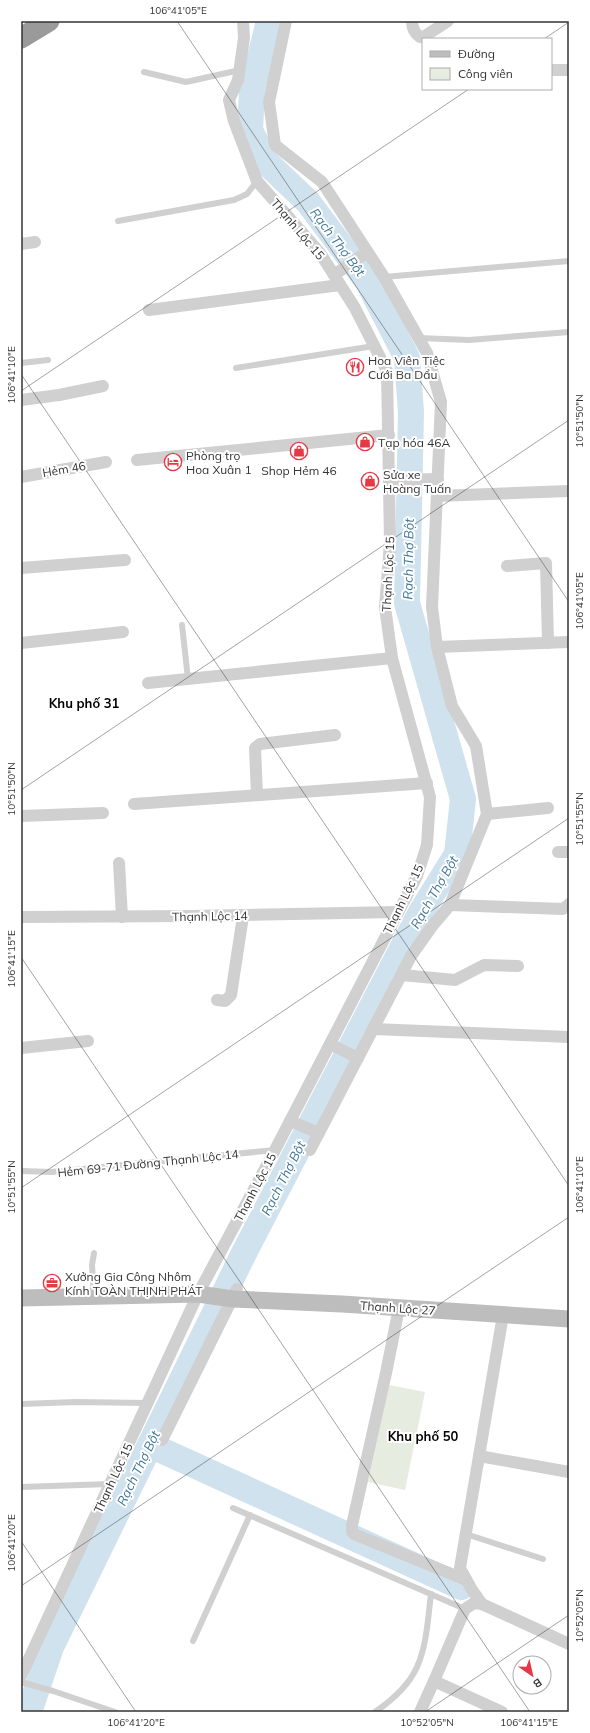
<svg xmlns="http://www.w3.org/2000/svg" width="590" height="1733" font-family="Mulish,sans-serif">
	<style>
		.green { fill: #e6ecdf }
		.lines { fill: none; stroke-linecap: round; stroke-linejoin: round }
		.river { stroke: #cfe2ee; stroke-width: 26 }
		.lane { stroke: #d0d0d0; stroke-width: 6 }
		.street { stroke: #d0d0d0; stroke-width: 12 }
		.secondary { stroke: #bdbdbd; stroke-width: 17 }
		.highway { stroke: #9a9a9a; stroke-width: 21 }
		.ticks { fill: none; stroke: #333; stroke-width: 1; stroke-opacity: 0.45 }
		.labels { text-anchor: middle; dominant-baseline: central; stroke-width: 4; stroke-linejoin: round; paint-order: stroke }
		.street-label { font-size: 12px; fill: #333; stroke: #fff }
		.poi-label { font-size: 12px; fill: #333; stroke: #fff; text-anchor: start }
		.water-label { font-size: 13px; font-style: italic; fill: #3f7597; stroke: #fff }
		.neighbourhood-label { font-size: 13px; font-weight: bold; fill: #000; stroke: #fff }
		.neatline { fill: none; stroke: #333; stroke-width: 1.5 }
		.ticks-label { font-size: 10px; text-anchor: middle; fill: #333 }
	</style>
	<rect width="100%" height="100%" fill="#fff"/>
	<!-- green -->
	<polygon class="green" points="389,1385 425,1392 405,1490 368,1482"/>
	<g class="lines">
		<!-- river -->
		<g class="river">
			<polyline points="150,1445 461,1587"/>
			<polyline points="29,1712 51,1647 244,1253 421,912 457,854 463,799 407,603 411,412 407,358 368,282 308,202 266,162 250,130 252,90 269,21"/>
		</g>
		<!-- lane -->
		<g class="lane">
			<polyline points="144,72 186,82 240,70"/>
			<polyline points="118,221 234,200 247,194 257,181"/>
			<polyline points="384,277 569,261"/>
			<polyline points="419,338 469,340 569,332"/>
			<polyline points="21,363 48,360"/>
			<polyline points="236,368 374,346"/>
			<polyline points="182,625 188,679"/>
			<polyline points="21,1171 52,1172 275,1150"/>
			<polyline points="94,1296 92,1265 94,1253"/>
			<polyline points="21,1404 76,1402 147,1403"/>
			<polyline points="21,1487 110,1484"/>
			<polyline points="233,1508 465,1609"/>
			<polyline points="466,1534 543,1559"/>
			<polyline points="193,1641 250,1515"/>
			<polyline points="21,1682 53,1691 115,1712"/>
			<path d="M375,1712c16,-11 34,-27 42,-45 10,-22 11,-50 14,-73"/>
		</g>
		<!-- street -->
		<g class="street">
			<polyline points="286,21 269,102 275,145 322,182 384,277 427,353 441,402 432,607 437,647 452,706 476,746 487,814 450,905 433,925 411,956 310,1150"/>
			<path d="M412,21c0,7 2,12 8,16l5,-1 23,-15"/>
			<polyline points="551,70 569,70"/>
			<polyline points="21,244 35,242"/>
			<polyline points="334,275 367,252"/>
			<polyline points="149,310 340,285"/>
			<polyline points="21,400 59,395 103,386"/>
			<polyline points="137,460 389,435"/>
			<polyline points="21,477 106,462"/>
			<polyline points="390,480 438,479"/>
			<polyline points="437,496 569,491"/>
			<polyline points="507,566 546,563 548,643"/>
			<polyline points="21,568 125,560"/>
			<polyline points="21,643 123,632"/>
			<polyline points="437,647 569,642"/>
			<polyline points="148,683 392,658"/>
			<polyline points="257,795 255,748 260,744 335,735"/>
			<polyline points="134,804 427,783"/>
			<polyline points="487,814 548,808"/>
			<polyline points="21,816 103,813"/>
			<polyline points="558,852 569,852"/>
			<polyline points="119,863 122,917"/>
			<polyline points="450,905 563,909 569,904"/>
			<polyline points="21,917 191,916 398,912"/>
			<polyline points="402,975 455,980 484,965 518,966"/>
			<polyline points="217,1000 225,1001 231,995 243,916"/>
			<polyline points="373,1029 569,1037"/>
			<polyline points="330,1044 358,1058"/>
			<polyline points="21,1048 88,1041"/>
			<polyline points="290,1121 319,1133"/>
			<polyline points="399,1308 386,1373 352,1525 352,1532 354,1534 466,1580"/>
			<polyline points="503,1315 460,1568 472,1590 482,1604 569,1644"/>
			<polyline points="162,1440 237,1289"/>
			<polyline points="479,1456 569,1472"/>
			<polyline points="482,1604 474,1603 465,1609 434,1681 502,1712"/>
			<polyline points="21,1676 198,1294 275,1150 417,876 427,845 430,797 392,658 385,607 390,543 387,371 355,308 320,253 257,181 234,121 229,100 238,80 244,38 243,21"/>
			<polyline points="420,1712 434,1681"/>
		</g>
		<!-- secondary -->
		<polyline class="secondary" points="21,1298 198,1294 233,1299 342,1304 569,1319"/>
		<!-- highway -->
		<polyline class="highway" points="21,38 49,21"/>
	</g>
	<!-- ticks -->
	<path class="ticks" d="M177,21l392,581M544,39l25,-17M21,374l548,812M21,391l448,-302M21,790l548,-370M21,957l509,755M21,1188l548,-370M21,1541l115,171M21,1586l548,-369M425,1712l144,-97"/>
	<!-- icons -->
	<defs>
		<symbol id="restaurant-ring" viewBox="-11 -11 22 22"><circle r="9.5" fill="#fff" stroke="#e63946" stroke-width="1.5"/><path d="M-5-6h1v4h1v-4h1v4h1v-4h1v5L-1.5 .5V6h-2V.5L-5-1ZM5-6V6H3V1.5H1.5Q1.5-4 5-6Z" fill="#e63946"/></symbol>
		<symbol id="shop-ring" viewBox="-11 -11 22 22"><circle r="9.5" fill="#fff" stroke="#e63946" stroke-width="1.5"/><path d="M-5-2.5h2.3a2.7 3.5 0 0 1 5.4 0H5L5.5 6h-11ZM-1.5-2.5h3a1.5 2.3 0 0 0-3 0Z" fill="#e63946"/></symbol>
		<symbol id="hotel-ring" viewBox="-11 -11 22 22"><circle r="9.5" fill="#fff" stroke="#e63946" stroke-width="1.5"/><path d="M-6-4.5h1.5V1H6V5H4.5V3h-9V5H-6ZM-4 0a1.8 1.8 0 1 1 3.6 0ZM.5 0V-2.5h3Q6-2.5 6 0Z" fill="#e63946"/></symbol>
		<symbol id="office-ring" viewBox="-11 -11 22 22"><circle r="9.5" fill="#fff" stroke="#e63946" stroke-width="1.5"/><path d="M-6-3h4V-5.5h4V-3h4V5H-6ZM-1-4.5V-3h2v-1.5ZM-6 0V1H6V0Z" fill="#e63946"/></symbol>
	</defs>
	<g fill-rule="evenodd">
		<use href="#restaurant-ring" x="345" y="357" width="20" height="20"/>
		<use href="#shop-ring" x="355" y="432" width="20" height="20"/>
		<use href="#shop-ring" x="289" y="441" width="20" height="20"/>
		<use href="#hotel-ring" x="163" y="452" width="20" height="20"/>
		<use href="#shop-ring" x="360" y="471" width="20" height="20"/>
		<use href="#office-ring" x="42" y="1273" width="20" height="20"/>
	</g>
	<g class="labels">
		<!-- street labels -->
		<g class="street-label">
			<text transform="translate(298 229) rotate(50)">Thạnh Lộc 15</text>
			<text transform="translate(64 469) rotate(-10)">Hẻm 46</text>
			<text transform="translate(388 574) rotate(-87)">Thạnh Lộc 15</text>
			<text transform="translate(403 899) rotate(-64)">Thạnh Lộc 15</text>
			<text transform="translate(210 916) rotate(-1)">Thạnh Lộc 14</text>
			<text transform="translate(148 1163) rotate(-6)">Hẻm 69-71 Đường Thạnh Lộc 14</text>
			<text transform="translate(255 1187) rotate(-62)">Thạnh Lộc 15</text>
			<text transform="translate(398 1308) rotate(4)">Thạnh Lộc 27</text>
			<text transform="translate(113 1478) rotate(-65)">Thạnh Lộc 15</text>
		</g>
		<!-- poi labels -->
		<g class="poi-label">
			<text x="368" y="360">Hoa Viên Tiệc<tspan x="368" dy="14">Cưới Ba Dẩu</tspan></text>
			<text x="378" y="442">Tạp hóa 46A</text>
			<text x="186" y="455">Phòng trọ<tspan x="186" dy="14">Hoa Xuân 1</tspan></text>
			<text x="299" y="470" text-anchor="middle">Shop Hẻm 46</text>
			<text x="383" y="474">Sửa xe<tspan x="383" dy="14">Hoàng Tuấn</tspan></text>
			<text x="65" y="1276">Xưởng Gia Công Nhôm<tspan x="65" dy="14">Kính TOÀN THỊNH PHÁT</tspan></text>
		</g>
		<!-- water labels -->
		<g class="water-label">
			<text transform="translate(338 242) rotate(53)">Rạch Thợ Bột</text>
			<text transform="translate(408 559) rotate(-89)">Rạch Thợ Bột</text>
			<text transform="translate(434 892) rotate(-60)">Rạch Thợ Bột</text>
			<text transform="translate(283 1178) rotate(-63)">Rạch Thợ Bột</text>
			<text transform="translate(138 1468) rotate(-64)">Rạch Thợ Bột</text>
		</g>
		<!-- neighbourhood labels -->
		<g class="neighbourhood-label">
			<text x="84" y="703">Khu phố 31</text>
			<text x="423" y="1436">Khu phố 50</text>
		</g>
	</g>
	<!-- border -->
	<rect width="590" height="1733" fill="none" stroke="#ffffff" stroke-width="44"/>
	<!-- legend -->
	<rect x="422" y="38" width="130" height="52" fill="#ffffff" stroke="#adadad"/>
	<rect x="430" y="51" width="20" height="6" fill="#bdbdbd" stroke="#adadad"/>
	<text x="458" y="58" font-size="12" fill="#333333">Đường</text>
	<rect x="430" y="68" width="20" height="12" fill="#e6ecdf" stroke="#adadad"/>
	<text x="458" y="78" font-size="12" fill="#333333">Công viên</text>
	<!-- north arrow -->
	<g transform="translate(532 1675) rotate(146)"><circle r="19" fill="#ffffff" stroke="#adadad"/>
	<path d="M0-3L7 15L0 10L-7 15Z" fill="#e63946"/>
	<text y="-6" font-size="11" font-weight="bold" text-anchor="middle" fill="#333333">B</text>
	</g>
	<rect x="22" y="22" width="546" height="1689" class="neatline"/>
	<g class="ticks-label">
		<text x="178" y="14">106°41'05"E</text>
		<text transform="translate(11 375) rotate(-90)" y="4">106°41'10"E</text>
		<text transform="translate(579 421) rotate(-90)" y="4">10°51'50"N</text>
		<text transform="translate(579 601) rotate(-90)" y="4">106°41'05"E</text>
		<text transform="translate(11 789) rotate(-90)" y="4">10°51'50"N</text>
		<text transform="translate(579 819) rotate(-90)" y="4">10°51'55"N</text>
		<text transform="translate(11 959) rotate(-90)" y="4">106°41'15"E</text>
		<text transform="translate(579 1185) rotate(-90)" y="4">106°41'10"E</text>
		<text transform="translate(11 1187) rotate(-90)" y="4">10°51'55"N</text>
		<text transform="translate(11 1543) rotate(-90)" y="4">106°41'20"E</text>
		<text transform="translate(579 1616) rotate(-90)" y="4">10°52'05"N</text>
		<text x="136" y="1726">106°41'20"E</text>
		<text x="427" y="1726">10°52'05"N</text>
		<text x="529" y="1726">106°41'15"E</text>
	</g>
</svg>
